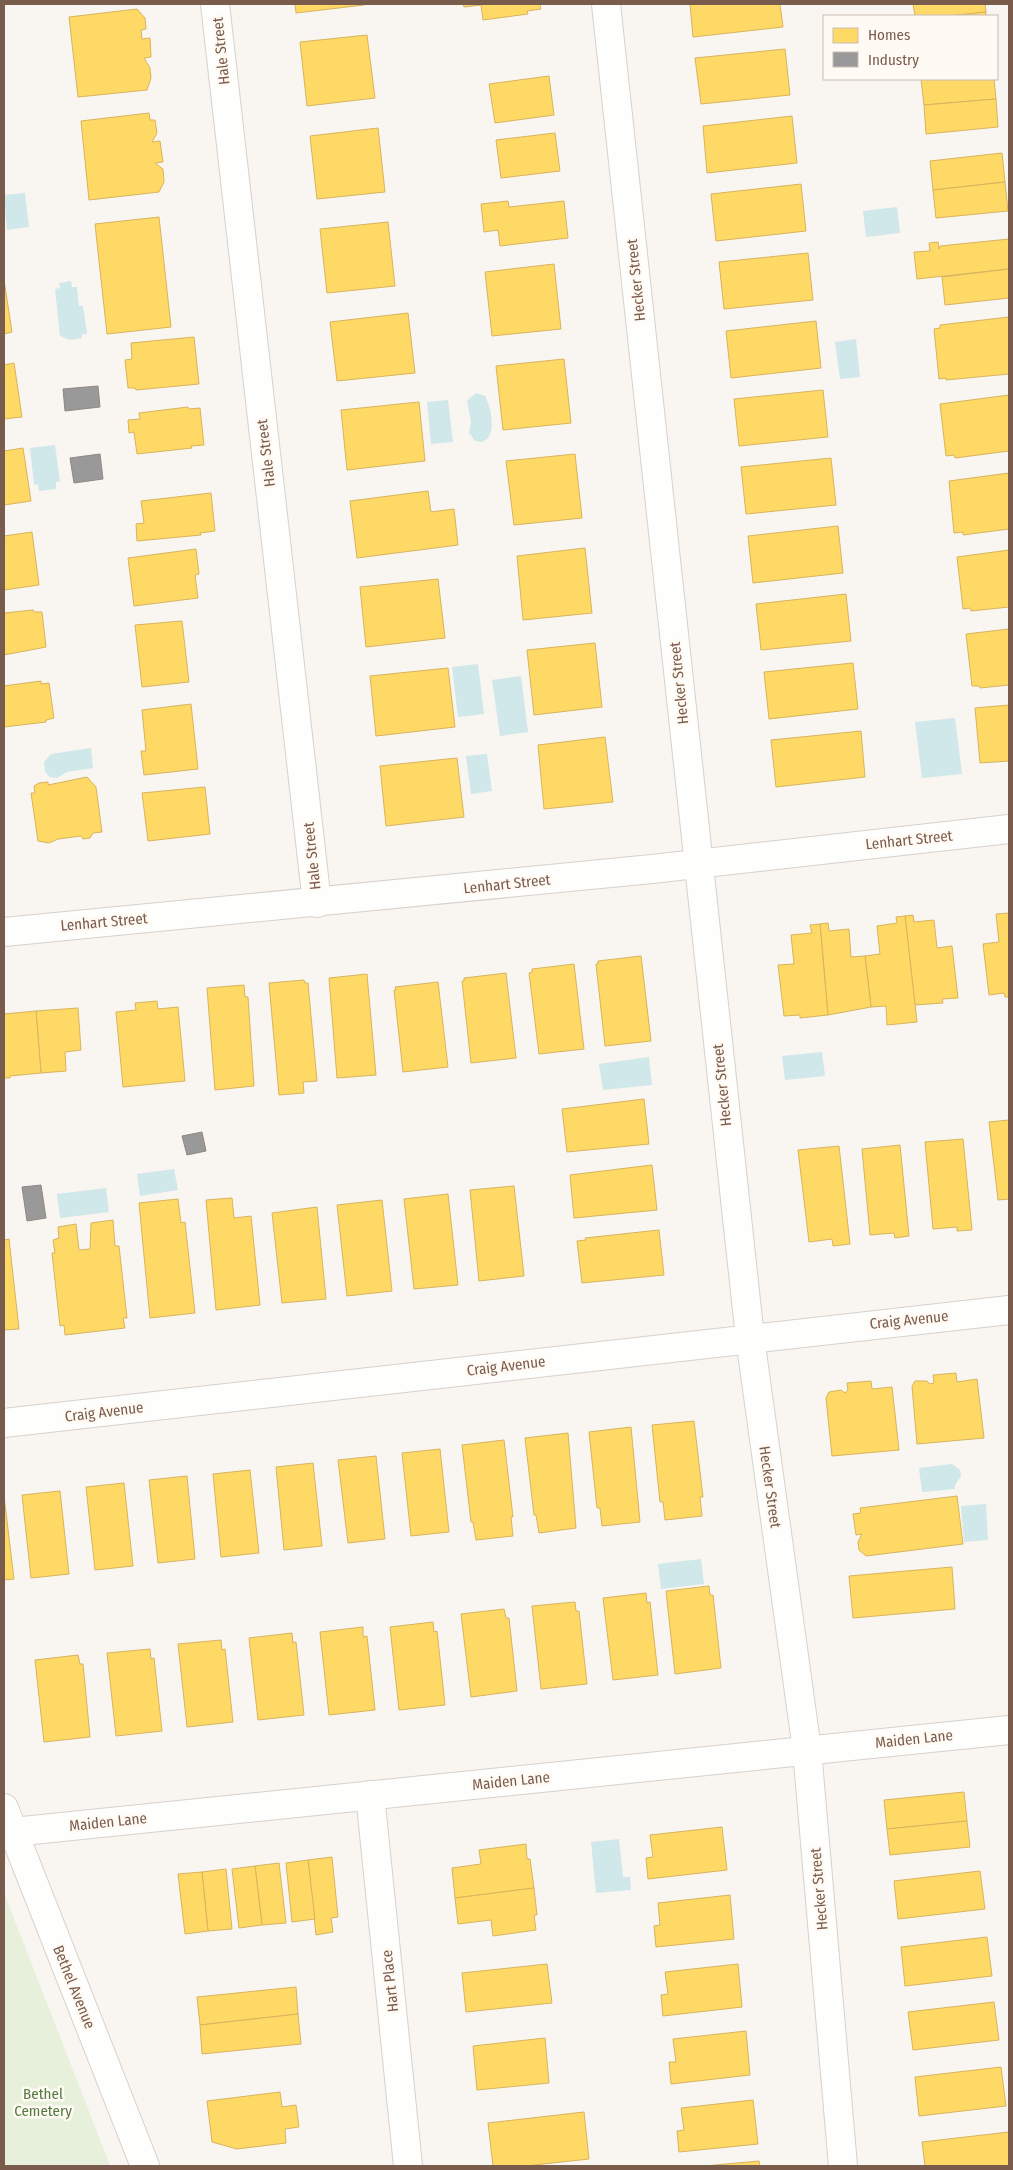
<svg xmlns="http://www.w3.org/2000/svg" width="1013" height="2170" font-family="'Fira Sans Condensed',sans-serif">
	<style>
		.green { fill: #e7f0db }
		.water { fill: #d0e8ea }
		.homes { fill: #ffd966; stroke: #d7b45e }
		.industry { fill: #999; stroke: #908782 }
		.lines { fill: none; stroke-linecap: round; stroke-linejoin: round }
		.minor-casing { stroke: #d7d1cb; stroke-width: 30 }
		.minor { stroke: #fefefd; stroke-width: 28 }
		.labels { text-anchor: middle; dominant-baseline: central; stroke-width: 5; stroke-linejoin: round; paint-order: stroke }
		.street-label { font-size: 15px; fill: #7a5c4d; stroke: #fffaf3 }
		.park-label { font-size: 15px; fill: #537a41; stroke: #fffaf3 }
	</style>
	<rect width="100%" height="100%" fill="#f9f5f0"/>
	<!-- green -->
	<polygon class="green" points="4,1893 106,2155 110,2166 4,2166"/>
	<!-- water -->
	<g class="water">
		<polygon points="25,193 29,227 7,230 4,195"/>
		<polygon points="897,207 900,233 866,237 863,211"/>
		<polygon points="71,281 72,287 77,287 79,306 83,306 87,334 82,334 82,338 70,340 60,336 55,289 60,288 59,283"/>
		<polygon points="856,339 860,377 840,379 835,342"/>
		<path d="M476,393l9,3c6,11 13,41 -3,46l-7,-1 -6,-8 2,-11 -4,-21z"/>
		<polygon points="448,400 453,442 431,444 427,402"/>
		<polygon points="55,445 60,481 56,482 56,489 39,491 38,484 34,485 30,448"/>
		<polygon points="478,664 484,714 458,717 452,667"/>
		<polygon points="521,676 528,732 500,736 492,680"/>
		<polygon points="955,718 962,774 922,778 915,722"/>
		<polygon points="91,748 93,768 67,772 57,778 50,777 45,772 44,762 51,754"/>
		<polygon points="487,754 492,791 471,794 466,756"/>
		<polygon points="822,1052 825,1076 785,1080 782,1056"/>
		<polygon points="649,1057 652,1085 603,1090 599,1064"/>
		<polygon points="174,1169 178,1190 140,1196 137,1174"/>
		<polygon points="106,1188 109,1212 60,1218 57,1194"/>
		<polygon points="952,1464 960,1470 961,1476 955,1485 955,1489 922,1492 919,1468"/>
		<polygon points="986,1504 988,1540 964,1542 961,1506"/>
		<polygon points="701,1559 704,1584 661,1589 658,1564"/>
		<polygon points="619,1839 623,1877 630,1877 631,1890 596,1893 591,1842"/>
	</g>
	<!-- homes -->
	<g class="homes">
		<polygon points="295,4 364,4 364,5 296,13"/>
		<polygon points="463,4 540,4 541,9 527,11 528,14 483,20 481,5 464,7"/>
		<polygon points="690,4 780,4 783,27 693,37"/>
		<polygon points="913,4 985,4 986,12 950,16 915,16"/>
		<polygon points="137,9 145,18 146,29 141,30 142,39 150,38 151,57 144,58 150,68 151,78 147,90 78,97 69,17"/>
		<polygon points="986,12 986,16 950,16"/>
		<polygon points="367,35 375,98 307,106 300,42"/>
		<polygon points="785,49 790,95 701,104 695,58"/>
		<polygon points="549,76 554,115 495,123 489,84"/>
		<polygon points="921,79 994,79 996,99 924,105"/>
		<polygon points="996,99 998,127 926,134 924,105"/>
		<polygon points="149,113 150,120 155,120 157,133 152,142 160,141 163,162 155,163 163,169 164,182 159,192 89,200 81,121"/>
		<polygon points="792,116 797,163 707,173 703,126"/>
		<polygon points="378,128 385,192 317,199 310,136"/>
		<polygon points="555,133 560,171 501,178 496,140"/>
		<polygon points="1002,153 1005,182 933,190 930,161"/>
		<polygon points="1005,182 1008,211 936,218 933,190"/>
		<polygon points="801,184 806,231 716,241 711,194"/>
		<polygon points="508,201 509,207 564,201 568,238 500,246 498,230 484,232 481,204"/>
		<polygon points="159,217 171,327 107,334 95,224"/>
		<polygon points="388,222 395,286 327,293 320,229"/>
		<polygon points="1009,239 1009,269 917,279 914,252 930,251 929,243 938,242 939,249 940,246"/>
		<polygon points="808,253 813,300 724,309 719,262"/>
		<polygon points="554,264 561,329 492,336 485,272"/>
		<polygon points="1009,269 1009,298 945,305 942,277"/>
		<polygon points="4,280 12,332 4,334"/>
		<polygon points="408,313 415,373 337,381 330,322"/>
		<polygon points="1009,317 1009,374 946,380 946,378 939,379 934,329 940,328 940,325"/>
		<polygon points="816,321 821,368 731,378 726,331"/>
		<polygon points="194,337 199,384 136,390 135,388 128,388 125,360 132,359 131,343"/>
		<polygon points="564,359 571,423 503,430 496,366"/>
		<polygon points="14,363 22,417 4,419 4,365"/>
		<polygon points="823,390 828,437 739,446 734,399"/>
		<polygon points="1009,395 1009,451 955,458 954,455 946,456 940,404"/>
		<polygon points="419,402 425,461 347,470 341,410"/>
		<polygon points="188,407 189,409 200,408 204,445 191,446 192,448 137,454 134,432 129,433 128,420 140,419 139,413"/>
		<polygon points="23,448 31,501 4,505 4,451"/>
		<polygon points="575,454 582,518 514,525 506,461"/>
		<polygon points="831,458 836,505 746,514 741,467"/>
		<polygon points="1009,473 1009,529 963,535 963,532 954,533 949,481"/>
		<polygon points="428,491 431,512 454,509 458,545 357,558 350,501"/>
		<polygon points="211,493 215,531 200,533 201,535 137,541 136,524 144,523 141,501"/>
		<polygon points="838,526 843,573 753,583 748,536"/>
		<polygon points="32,532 39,585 4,590 4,536"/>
		<polygon points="585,548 592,613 523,620 517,556"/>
		<polygon points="196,549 199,574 195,575 198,598 134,606 128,558"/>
		<polygon points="1009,550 1009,607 971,611 970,608 963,609 957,557"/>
		<polygon points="438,579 445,638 366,647 360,587"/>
		<polygon points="846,594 851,641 761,650 756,604"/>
		<polygon points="33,610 34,612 42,612 46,647 4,655 4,613"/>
		<polygon points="182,621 189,682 142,687 135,625"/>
		<polygon points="1009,629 1009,685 980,688 979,686 972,686 966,634"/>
		<polygon points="595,643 602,707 534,715 527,650"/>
		<polygon points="853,663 858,709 769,719 764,672"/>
		<polygon points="448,668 455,727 376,736 370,676"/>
		<polygon points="41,681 41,684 49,683 54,718 46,720 46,722 4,727 4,686"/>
		<polygon points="191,704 198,769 144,775 141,751 146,751 142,710"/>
		<polygon points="1009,705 1009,761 980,763 975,708"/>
		<polygon points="861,731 865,777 776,787 771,740"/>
		<polygon points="605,737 613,802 544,809 538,745"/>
		<polygon points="457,758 464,817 386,826 380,766"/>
		<polygon points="87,777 96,787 102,832 93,833 90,838 83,839 81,836 58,839 49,843 38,841 31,793 35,793 34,786 39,783 48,782 48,785"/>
		<polygon points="205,787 210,834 148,841 142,793"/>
		<polygon points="1009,913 1009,997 1005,997 1004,993 989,995 983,944 999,942 996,914"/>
		<polygon points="913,915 914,922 934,920 937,948 952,946 958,998 942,999 943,1003 915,1005 905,916"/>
		<polygon points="905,916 917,1022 887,1025 886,1006 871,1007 865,956 880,954 877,926 897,923 896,917"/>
		<polygon points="828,923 829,931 849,929 851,957 865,956 871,1007 828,1015 820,924"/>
		<polygon points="820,924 828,1015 800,1018 800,1015 784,1016 778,965 794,964 791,935 812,933 810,925"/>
		<polygon points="641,956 651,1041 605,1046 596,964 598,964 598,961"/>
		<polygon points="574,964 584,1049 539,1054 529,973 532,972 532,969"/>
		<polygon points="506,973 516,1058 471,1063 462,981 464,981 464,978"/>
		<polygon points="367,974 376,1075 337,1078 329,978"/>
		<polygon points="304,980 305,983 308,983 317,1081 303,1082 304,1093 279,1095 269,983"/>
		<polygon points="438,982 448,1067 403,1072 394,990 396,990 395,987"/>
		<polygon points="244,985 245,997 248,997 254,1086 215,1090 207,988"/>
		<polygon points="157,1001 158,1009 178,1007 185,1081 123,1087 116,1012 136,1010 135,1003"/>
		<polygon points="78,1008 81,1050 65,1052 66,1071 41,1073 36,1011"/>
		<polygon points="36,1011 41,1073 10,1076 10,1078 4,1078 4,1014"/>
		<polygon points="644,1099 649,1144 567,1152 562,1109"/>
		<polygon points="1009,1120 1009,1199 998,1200 989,1122"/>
		<polygon points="963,1139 972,1230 957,1231 957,1227 933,1229 925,1142"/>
		<polygon points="900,1145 909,1236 895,1238 894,1233 870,1235 862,1149"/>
		<polygon points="839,1146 850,1244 833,1246 832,1239 809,1242 798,1150"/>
		<polygon points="652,1165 657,1210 574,1218 570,1175"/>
		<polygon points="514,1186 524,1276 479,1281 470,1190"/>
		<polygon points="448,1194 458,1285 414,1289 404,1199"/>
		<polygon points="232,1198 234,1218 251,1216 260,1305 216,1310 206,1200"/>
		<polygon points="178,1199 181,1223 185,1222 195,1313 150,1318 139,1203"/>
		<polygon points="382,1200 392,1291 347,1296 337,1205"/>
		<polygon points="317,1207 326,1299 282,1303 272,1213"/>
		<polygon points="113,1220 115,1246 119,1246 127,1318 123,1318 125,1328 65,1335 64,1325 60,1326 52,1253 55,1253 53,1240 59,1238 58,1227 76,1224 79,1250 90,1249 91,1223"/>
		<polygon points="659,1230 664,1275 582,1283 577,1241 586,1240 585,1238"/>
		<polygon points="9,1239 19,1329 4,1330 4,1240"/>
		<polygon points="956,1373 957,1382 977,1379 984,1438 917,1444 912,1386 915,1381 927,1381 930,1384 934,1383 933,1375"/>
		<polygon points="871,1381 872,1389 892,1387 899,1450 832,1456 826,1398 829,1392 841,1390 845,1393 848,1390 847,1383"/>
		<polygon points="694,1421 703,1497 700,1497 702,1516 665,1520 663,1502 660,1502 652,1425"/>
		<polygon points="631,1427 640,1522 602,1526 600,1508 597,1508 589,1432"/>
		<polygon points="568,1433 576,1528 539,1533 536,1515 534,1515 525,1438"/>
		<polygon points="504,1440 513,1517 511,1517 513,1536 476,1540 473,1522 471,1522 462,1445"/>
		<polygon points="440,1449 449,1532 411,1536 402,1453"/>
		<polygon points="376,1456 385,1539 348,1543 338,1460"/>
		<polygon points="313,1463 322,1546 284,1550 276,1467"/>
		<polygon points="250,1470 259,1553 221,1557 213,1474"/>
		<polygon points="187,1476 195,1559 158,1563 149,1480"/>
		<polygon points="124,1483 133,1566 95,1570 86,1487"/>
		<polygon points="60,1491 69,1574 31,1578 22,1495"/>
		<polygon points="4,1496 14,1579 4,1580"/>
		<polygon points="957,1496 963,1544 866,1556 859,1550 858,1542 862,1534 856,1535 853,1514 861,1513 860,1508"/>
		<polygon points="952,1567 955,1609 853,1618 849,1576"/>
		<polygon points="709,1586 710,1595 713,1595 721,1668 675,1674 666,1591"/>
		<polygon points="646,1593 647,1603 650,1602 658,1675 613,1680 603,1598"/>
		<polygon points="575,1602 576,1611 579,1611 587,1684 541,1689 532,1606"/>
		<polygon points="504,1609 506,1618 509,1618 517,1691 471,1697 461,1614"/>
		<polygon points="433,1622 434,1632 437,1631 445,1705 399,1710 390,1627"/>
		<polygon points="363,1627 363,1637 367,1636 375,1710 329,1715 320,1632"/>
		<polygon points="292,1633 293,1643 296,1642 304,1715 258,1720 249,1638"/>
		<polygon points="221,1640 222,1650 225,1649 233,1722 187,1727 178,1644"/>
		<polygon points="150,1649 151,1659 154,1658 162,1731 116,1736 107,1653"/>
		<polygon points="78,1655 80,1664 83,1664 90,1737 44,1742 35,1660"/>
		<polygon points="964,1792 967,1821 887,1829 884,1800"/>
		<polygon points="967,1821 970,1847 890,1855 887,1829"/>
		<polygon points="722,1827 727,1870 648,1879 646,1858 653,1857 650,1835"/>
		<polygon points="526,1844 527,1859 530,1859 534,1888 455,1898 452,1868 481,1864 479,1850"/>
		<polygon points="332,1857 338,1917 331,1918 333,1932 316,1935 308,1860"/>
		<polygon points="308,1860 315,1919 292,1922 286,1863"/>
		<polygon points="279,1863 286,1923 262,1925 255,1866"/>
		<polygon points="255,1866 262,1925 239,1928 232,1869"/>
		<polygon points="226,1869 232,1929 208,1931 202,1872"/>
		<polygon points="980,1871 985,1909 898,1919 894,1881"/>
		<polygon points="202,1872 208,1931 185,1934 178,1874"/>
		<polygon points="534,1888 537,1915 534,1915 536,1930 493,1936 491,1920 458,1924 455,1898"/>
		<polygon points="730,1895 734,1939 656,1947 654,1926 660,1925 658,1903"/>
		<polygon points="987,1937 992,1976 905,1986 901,1947"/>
		<polygon points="547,1964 552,2003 466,2012 462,1973"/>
		<polygon points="738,1964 742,2007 663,2016 661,1995 668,1994 665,1972"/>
		<polygon points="296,1987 298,2014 200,2025 197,1997"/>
		<polygon points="994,2002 999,2040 913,2050 908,2012"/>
		<polygon points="298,2014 301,2044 202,2054 200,2025"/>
		<polygon points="746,2031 750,2075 671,2084 669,2062 676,2062 673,2039"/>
		<polygon points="545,2038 549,2083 477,2090 473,2046"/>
		<polygon points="1001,2067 1006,2106 919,2116 915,2077"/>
		<polygon points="280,2092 282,2107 296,2105 299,2127 285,2129 286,2143 237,2149 212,2142 207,2101"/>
		<polygon points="753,2100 758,2144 679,2152 677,2131 684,2130 681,2108"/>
		<polygon points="584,2112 589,2159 525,2166 493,2166 488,2123"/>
		<polygon points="1009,2132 1009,2166 925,2166 922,2142"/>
		<polygon points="759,2161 760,2166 704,2166"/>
	</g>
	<!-- industry -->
	<g class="industry">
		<polygon points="98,386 100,407 65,411 63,389"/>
		<polygon points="100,454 103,479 74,483 70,458"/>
		<polygon points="202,1132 206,1151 187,1155 182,1136"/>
		<polygon points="41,1185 46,1218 27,1221 22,1187"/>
	</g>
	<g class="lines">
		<defs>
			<g id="minor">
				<polyline points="215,4 317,903"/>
				<polyline points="606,4 750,1338 807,1750 843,2166"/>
				<polyline points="4,932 652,869 1009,829"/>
				<polyline points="4,1423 1009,1310"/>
				<polyline points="370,1795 408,2166"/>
				<polyline points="4,1808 145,2166"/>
				<polyline points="13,1832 1009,1730"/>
			</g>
		</defs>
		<!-- minor casing -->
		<use href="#minor" class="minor-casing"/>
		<!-- minor -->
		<use href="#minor" class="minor"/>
	</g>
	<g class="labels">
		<!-- street labels -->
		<g class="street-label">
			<text transform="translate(221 51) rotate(-96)">Hale Street</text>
			<text transform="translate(636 280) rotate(-96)">Hecker Street</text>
			<text transform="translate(266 453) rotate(-97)">Hale Street</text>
			<text transform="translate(679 683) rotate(-96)">Hecker Street</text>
			<text transform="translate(909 840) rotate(-6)">Lenhart Street</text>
			<text transform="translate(312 856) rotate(-96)">Hale Street</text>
			<text transform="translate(507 884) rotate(-6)">Lenhart Street</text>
			<text transform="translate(104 922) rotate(-5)">Lenhart Street</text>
			<text transform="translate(722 1085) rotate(-96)">Hecker Street</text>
			<text transform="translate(909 1320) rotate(-6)">Craig Avenue</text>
			<text transform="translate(506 1366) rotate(-7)">Craig Avenue</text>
			<text transform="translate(104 1412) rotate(-7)">Craig Avenue</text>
			<text transform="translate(770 1487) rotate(82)">Hecker Street</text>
			<text transform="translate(914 1739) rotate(-6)">Maiden Lane</text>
			<text transform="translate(511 1781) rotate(-6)">Maiden Lane</text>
			<text transform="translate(108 1822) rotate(-6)">Maiden Lane</text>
			<text transform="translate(819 1889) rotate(-95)">Hecker Street</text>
			<text transform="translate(390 1981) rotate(-96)">Hart Place</text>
			<text transform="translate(74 1987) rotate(68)">Bethel Avenue</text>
		</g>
		<!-- park labels -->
		<g class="park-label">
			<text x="43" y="2094">Bethel<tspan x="43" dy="17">Cemetery</tspan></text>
		</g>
	</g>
	<!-- border -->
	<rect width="1013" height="2170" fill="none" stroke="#7a5c4d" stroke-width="10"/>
	<!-- legend -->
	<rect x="823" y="15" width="175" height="65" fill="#fffaf3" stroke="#cabbb1"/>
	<rect x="833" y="28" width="25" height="15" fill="#ffd966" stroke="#cabbb1"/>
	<text x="868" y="40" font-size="15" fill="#7a5c4d">Homes</text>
	<rect x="833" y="52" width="25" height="15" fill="#999999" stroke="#cabbb1"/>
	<text x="868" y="65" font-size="15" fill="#7a5c4d">Industry</text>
</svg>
